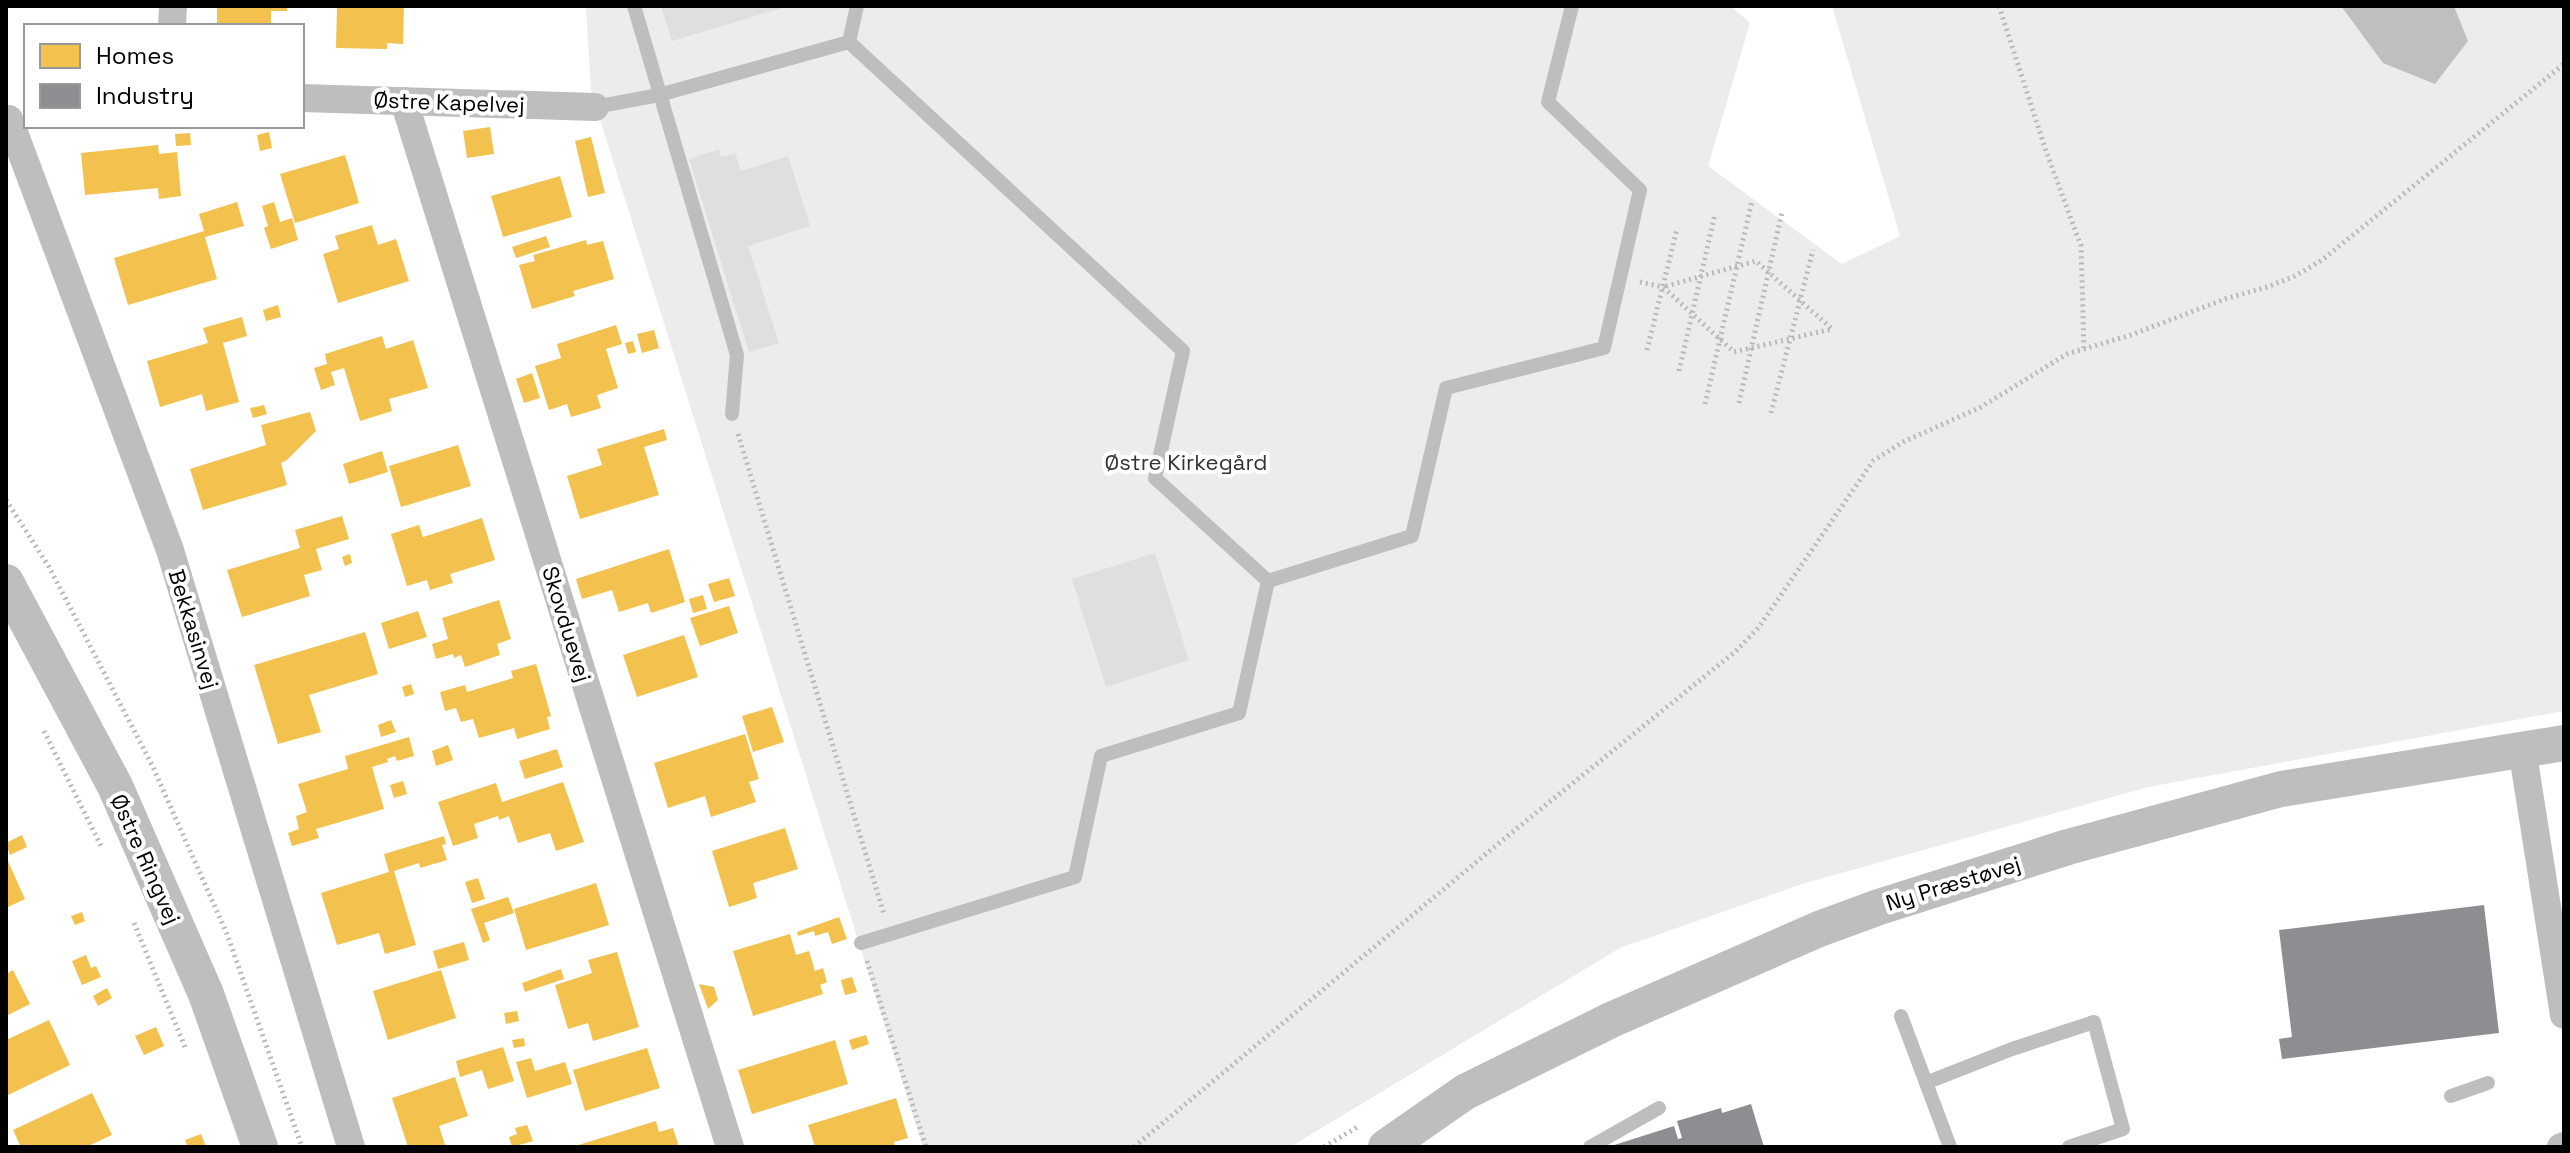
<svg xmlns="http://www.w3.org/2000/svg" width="2570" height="1153" font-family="'Space Grotesk',sans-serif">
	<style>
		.green { fill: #ececec }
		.water { fill: #bfbfbf }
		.homes { fill: #f2c14e }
		.industry { fill: #8d8d92 }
		.building { fill: #dfdfdf }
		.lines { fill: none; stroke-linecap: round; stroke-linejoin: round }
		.path { stroke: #b9b9b9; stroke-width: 5; stroke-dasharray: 2 4; stroke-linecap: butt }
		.service { stroke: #bebebe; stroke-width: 14 }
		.minor { stroke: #bebebe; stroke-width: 28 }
		.tertiary { stroke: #bebebe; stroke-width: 36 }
		.labels { text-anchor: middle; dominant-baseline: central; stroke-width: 8; stroke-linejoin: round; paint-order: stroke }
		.street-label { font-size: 22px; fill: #000; stroke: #fff }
		.park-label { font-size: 22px; fill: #333; stroke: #fff }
	</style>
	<rect width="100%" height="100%" fill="#fff"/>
	<!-- green -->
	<polygon class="green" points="586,6 1731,6 1750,23 1708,166 1842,264 1900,236 1832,6 2341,6 2383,63 2468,41 2454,6 2564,6 2564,711 2148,787 1802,884 1620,948 1290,1147 923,1147 591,91"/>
	<!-- water -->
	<polygon class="water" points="2341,6 2454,6 2468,41 2435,84 2383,63"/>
	<!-- homes -->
	<g class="homes">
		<polygon points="217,6 287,6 287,11 271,11 271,26 217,26"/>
		<polygon points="337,6 404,6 403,44 387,43 387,49 336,48"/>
		<polygon points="490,127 494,154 467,158 463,131"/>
		<polygon points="269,132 272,148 260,151 257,135"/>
		<polygon points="190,133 191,145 176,146 175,134"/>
		<polygon points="591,137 605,193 588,197 575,141"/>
		<polygon points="158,145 159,154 177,152 181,196 159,199 158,188 85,195 81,153"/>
		<polygon points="345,155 359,203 295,223 280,174"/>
		<polygon points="560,176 572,217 503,237 491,196"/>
		<polygon points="237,202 244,226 205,237 217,279 128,305 114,258 204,231 199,214"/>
		<polygon points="274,202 280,222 292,218 298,240 271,249 264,228 268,226 262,206"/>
		<polygon points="372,225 378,245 396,239 409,281 338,303 323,254 339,249 335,236"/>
		<polygon points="546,236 550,247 516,258 512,247"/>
		<polygon points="586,240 587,245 603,241 614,279 573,291 575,296 532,309 519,265 535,261 533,255"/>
		<polygon points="278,305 281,317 266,321 263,310"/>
		<polygon points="242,317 247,336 223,343 239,402 206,411 202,394 160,407 147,361 208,343 203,328"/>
		<polygon points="616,325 622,344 606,349 618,388 597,395 601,408 571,417 567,404 549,410 535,366 561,358 557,344"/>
		<polygon points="654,330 659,348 642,353 637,334"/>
		<polygon points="382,336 386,349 413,340 428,388 389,399 392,411 360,421 344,368 331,372 335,385 321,390 314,368 327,364 325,354"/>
		<polygon points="633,341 636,352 628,354 625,343"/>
		<polygon points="532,373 540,398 524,403 516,379"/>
		<polygon points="264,405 267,414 253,418 250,408"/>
		<polygon points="310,412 316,431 287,460 281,463 287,485 203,510 190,469 266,445 261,425"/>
		<polygon points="664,429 667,440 644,447 659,495 580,519 567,476 602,465 597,449"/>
		<polygon points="458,445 471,486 401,507 389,466"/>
		<polygon points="382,451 388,472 349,484 343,464"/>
		<polygon points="342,516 349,539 316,549 322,570 304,575 310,596 242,617 227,570 300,548 295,530"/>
		<polygon points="482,518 495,560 450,574 453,583 430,590 427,580 407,586 391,534 419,525 423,537"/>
		<polygon points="669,549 685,602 651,613 648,603 619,612 612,590 582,599 576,579"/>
		<polygon points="350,554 352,563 345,566 342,557"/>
		<polygon points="729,578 735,596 714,602 708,584"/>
		<polygon points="703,595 707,609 693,613 689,599"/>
		<polygon points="499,600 511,639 497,644 500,655 465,667 461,655 454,658 453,654 436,659 432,644 448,639 442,618"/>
		<polygon points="729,606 738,633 700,646 690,618"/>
		<polygon points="418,611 427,637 389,649 381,623"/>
		<polygon points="365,632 378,674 309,695 321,732 278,744 254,665"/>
		<polygon points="684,635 698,677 637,697 623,655"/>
		<polygon points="536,664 551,716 547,717 550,729 517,739 514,728 479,738 473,719 461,722 456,708 445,711 440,692 465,685 467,692 513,678 511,671"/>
		<polygon points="411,684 414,694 405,697 402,687"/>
		<polygon points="772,707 784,742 753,752 742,716"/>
		<polygon points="391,720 396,732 381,737 378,725"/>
		<polygon points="745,734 759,779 749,782 756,802 711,817 705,796 668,808 654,763"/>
		<polygon points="409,737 414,756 397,761 395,756 387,759 388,762 372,767 384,809 316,829 319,838 292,846 288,833 299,829 296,816 307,812 298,784 348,769 345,756"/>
		<polygon points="448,745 453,760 436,766 432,751"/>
		<polygon points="557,749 563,767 525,779 519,761"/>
		<polygon points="403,781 407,794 394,798 390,785"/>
		<polygon points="563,782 584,842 556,851 550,833 518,843 509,816 499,820 498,816 474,824 478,838 453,846 438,802 496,783 502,802"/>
		<polygon points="785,828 798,869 753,883 757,898 729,907 712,851"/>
		<polygon points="22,835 27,847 10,855 6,843"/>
		<polygon points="444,836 446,844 442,845 447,860 420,868 419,863 394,871 416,945 385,954 379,933 337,945 321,893 389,872 384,854"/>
		<polygon points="6,857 25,899 6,908"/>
		<polygon points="478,878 485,899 472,903 465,882"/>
		<polygon points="596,883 609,925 526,950 514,909"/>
		<polygon points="508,897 514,913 484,923 490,940 483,943 471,909"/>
		<polygon points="82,912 85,921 75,925 71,916"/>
		<polygon points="839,917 847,939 832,944 828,932 815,936 814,931 798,936 797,932"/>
		<polygon points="790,934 796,955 809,951 815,971 823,968 827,982 820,985 823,994 753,1016 733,951"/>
		<polygon points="464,942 469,960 438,969 433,951"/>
		<polygon points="617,952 639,1027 593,1041 588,1023 568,1029 555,985 592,973 588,960"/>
		<polygon points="86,955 91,968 96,966 101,977 82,985 72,961"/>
		<polygon points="561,969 564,979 525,992 522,983"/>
		<polygon points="13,970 30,1004 6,1016 6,974"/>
		<polygon points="441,970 456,1018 388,1040 373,991"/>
		<polygon points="852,977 857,992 845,995 841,980"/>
		<polygon points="699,984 714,987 718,1000 708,1009"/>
		<polygon points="107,988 112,998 98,1006 93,996"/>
		<polygon points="517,1011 519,1021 506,1024 504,1013"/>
		<polygon points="49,1020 70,1065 6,1096 6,1040"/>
		<polygon points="156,1027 164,1046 144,1055 135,1036"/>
		<polygon points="866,1035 869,1044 852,1050 849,1040"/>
		<polygon points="524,1038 525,1046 514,1048 512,1040"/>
		<polygon points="835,1040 848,1084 752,1114 738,1070"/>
		<polygon points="503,1047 514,1081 488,1089 482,1070 460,1077 456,1061"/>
		<polygon points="647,1048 660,1088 585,1111 573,1070"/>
		<polygon points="531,1058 535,1071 565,1062 572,1084 527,1098 516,1062"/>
		<polygon points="455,1077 468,1116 439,1126 445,1145 438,1147 408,1147 392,1098"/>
		<polygon points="92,1093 112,1135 86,1147 21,1147 13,1130"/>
		<polygon points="896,1098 908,1138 894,1142 895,1147 815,1147 808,1125"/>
		<polygon points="656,1121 659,1132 673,1128 679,1147 572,1147"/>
		<polygon points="527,1125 533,1141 512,1147 509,1137 517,1134 515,1128"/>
		<polygon points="201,1134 206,1147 188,1147 185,1140"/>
	</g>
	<!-- industry -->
	<g class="industry">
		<polygon points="2484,905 2499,1033 2282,1059 2279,1039 2292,1037 2279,930"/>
		<polygon points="1751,1104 1764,1147 1608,1147 1674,1126 1678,1139 1682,1138 1677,1121 1721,1108 1722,1113"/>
	</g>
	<!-- building -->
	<g class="building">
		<polygon points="661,6 785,6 785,7 672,41"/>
		<polygon points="719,149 721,157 735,153 741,171 788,156 810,226 748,246 779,343 749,352 689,159"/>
		<polygon points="1155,553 1189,660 1106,687 1072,579"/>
	</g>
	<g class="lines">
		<!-- path -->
		<g class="path">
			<polyline points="1999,6 2046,151 2081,246 2084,348"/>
			<polyline points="1640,282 1663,287 1734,352 1832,329 1756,261 1663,287"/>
			<polyline points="1647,350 1677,229"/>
			<polyline points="1679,371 1715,214"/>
			<polyline points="1739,403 1782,212"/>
			<polyline points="1705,404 1752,201"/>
			<polyline points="1771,413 1813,250"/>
			<polyline points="738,434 884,914"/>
			<polyline points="6,500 49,567 152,765 227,934 302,1147"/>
			<polyline points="44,731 102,848"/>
			<polyline points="134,923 185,1047"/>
			<polyline points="867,961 926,1147"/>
			<polyline points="1134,1147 1510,834 1736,651 1759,627 1873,461 1903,442 1981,407 2067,354 2131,335 2225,299 2267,287 2295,276 2322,260 2564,64"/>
			<polyline points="1324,1147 1359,1126"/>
		</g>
		<!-- service -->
		<g class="service">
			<polyline points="634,6 737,355 732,414"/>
			<polyline points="849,42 857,6"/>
			<polyline points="595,107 659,95 849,42 1183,351 1155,478 1268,581 1239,713 1101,756 1075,877 861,943"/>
			<polyline points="1268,581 1412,536 1446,388 1604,348 1640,190 1548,102 1572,6"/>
			<polyline points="1901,1016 1950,1147"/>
			<polyline points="1928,1082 2012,1049 2094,1022 2123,1129 2069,1147"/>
			<polyline points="2451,1096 2488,1083"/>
			<polyline points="1590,1147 1659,1108"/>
		</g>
		<!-- minor -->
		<g class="minor">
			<polyline points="172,26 173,6"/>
			<polyline points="302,98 595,107"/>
			<polyline points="404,101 730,1147"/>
			<polyline points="9,119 170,550 351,1147"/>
			<polyline points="2522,748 2564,1015"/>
			<polyline points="2561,1147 2564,1146"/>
		</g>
		<!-- tertiary -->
		<g class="tertiary">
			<polyline points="6,582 115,786 206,994 260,1147"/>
			<polyline points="1386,1147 1465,1092 1611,1020 1819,929 1879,907 2068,847 2281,789 2564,743"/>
		</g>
	</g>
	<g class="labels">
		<!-- street labels -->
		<g class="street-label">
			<text transform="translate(449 102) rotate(2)">Østre Kapelvej</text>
			<text transform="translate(567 624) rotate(73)">Skovduevej</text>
			<text transform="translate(194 629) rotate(73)">Bekkasinvej</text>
			<text transform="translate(146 859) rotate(66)">Østre Ringvej</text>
			<text transform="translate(1953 883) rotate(-17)">Ny Præstøvej</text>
		</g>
		<!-- park labels -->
		<g class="park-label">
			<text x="1186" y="462">Østre Kirkegård</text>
		</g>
	</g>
	<!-- border -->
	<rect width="2570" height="1153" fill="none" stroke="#000000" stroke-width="16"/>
	<!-- legend -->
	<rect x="24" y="24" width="280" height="104" fill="#ffffff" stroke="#999999" stroke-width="2"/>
	<rect x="40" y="44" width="40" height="24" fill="#f2c14e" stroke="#999999" stroke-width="2"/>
	<text x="96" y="64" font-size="24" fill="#000000">Homes</text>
	<rect x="40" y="84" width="40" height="24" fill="#8d8d92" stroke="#999999" stroke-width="2"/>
	<text x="96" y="104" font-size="24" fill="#000000">Industry</text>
</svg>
